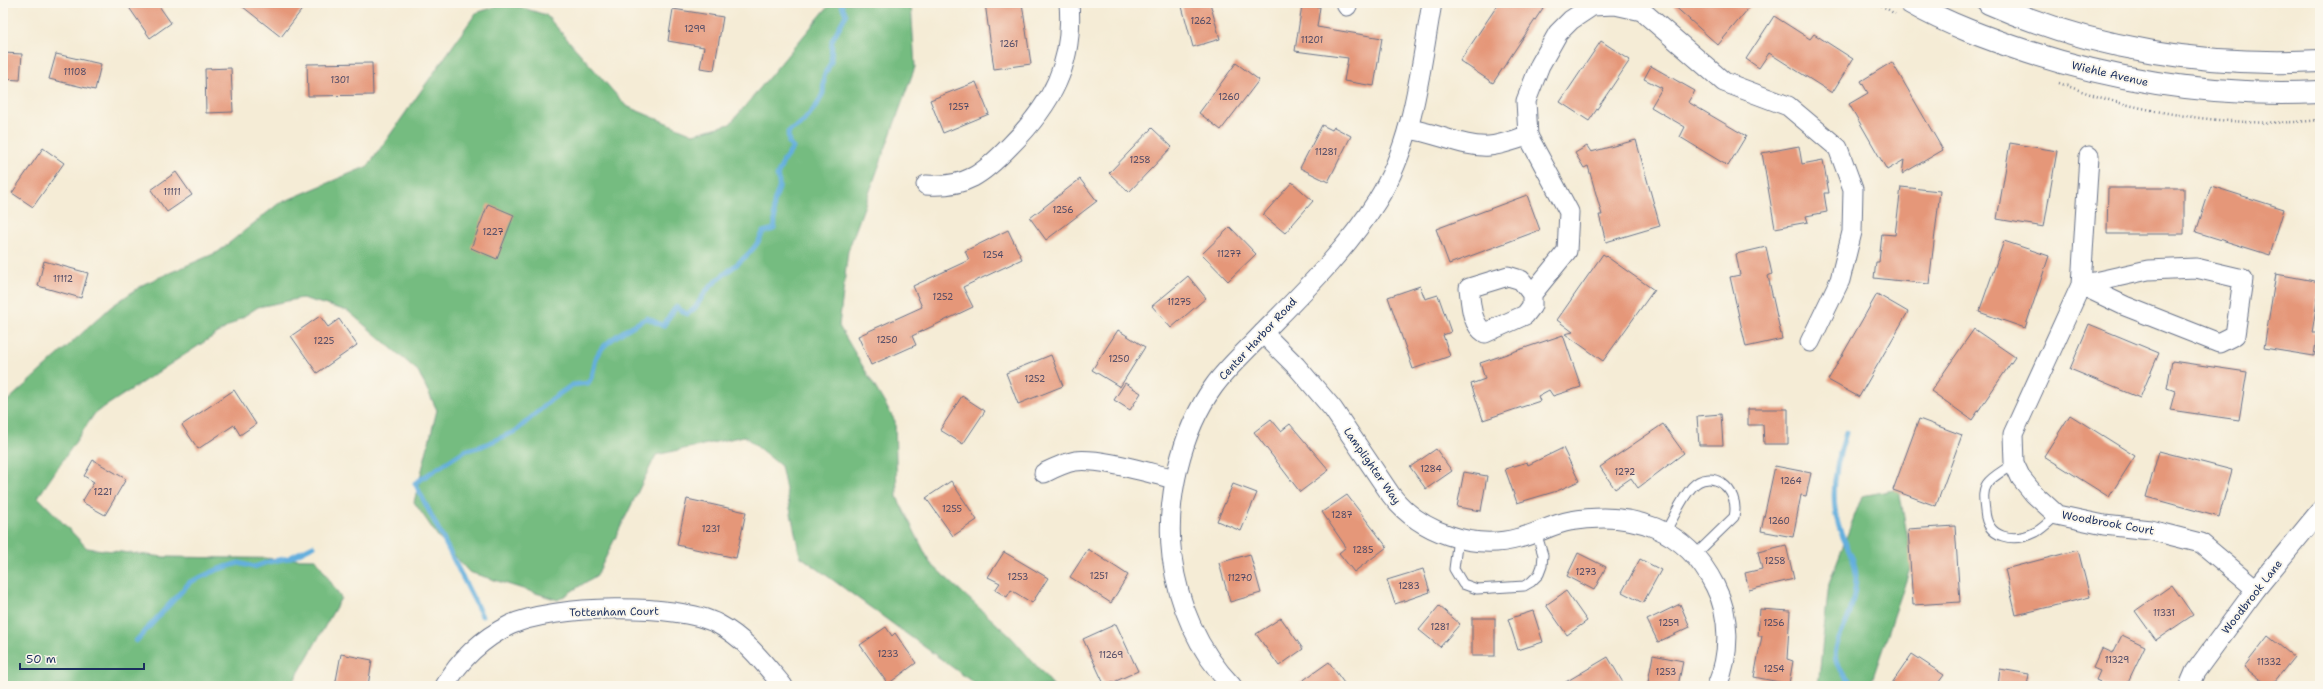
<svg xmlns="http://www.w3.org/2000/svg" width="2323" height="689" font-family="'Shantell Sans',sans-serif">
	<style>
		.forest { fill: #74bc80; stroke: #48766f }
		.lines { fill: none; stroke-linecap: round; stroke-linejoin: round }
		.stream { stroke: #64afdd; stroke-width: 5 }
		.building { fill: #e59779 }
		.lane-casing { stroke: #677188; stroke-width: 11 }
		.street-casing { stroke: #677188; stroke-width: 21 }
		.secondary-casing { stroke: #677188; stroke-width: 24 }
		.path { stroke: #677188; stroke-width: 2.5; stroke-dasharray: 1 3; stroke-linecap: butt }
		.lane { stroke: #fff; stroke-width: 9 }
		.street { stroke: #fff; stroke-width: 19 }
		.secondary { stroke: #fff; stroke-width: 22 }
		.labels { text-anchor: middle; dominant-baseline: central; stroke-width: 4; stroke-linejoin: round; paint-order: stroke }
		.number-label { font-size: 9px; fill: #4e4965 }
		.street-label { font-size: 11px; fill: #1b2f5e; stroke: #fbf7ec }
	</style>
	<rect width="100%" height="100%" fill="#fbf7ec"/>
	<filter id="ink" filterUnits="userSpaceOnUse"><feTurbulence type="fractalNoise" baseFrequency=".025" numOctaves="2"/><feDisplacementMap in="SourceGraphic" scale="8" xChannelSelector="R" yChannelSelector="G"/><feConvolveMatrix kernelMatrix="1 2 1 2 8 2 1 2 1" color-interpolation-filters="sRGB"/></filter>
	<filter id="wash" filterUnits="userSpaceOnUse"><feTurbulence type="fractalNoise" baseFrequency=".012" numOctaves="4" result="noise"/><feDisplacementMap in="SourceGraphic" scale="16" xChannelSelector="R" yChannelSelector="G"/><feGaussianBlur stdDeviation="0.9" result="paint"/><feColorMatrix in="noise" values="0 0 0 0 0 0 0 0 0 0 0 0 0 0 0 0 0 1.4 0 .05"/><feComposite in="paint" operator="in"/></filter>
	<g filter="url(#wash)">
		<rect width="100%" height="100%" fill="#f5ecd6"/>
		<!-- forest -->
		<g class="forest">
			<polygon points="507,3 546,15 626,106 693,134 730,124 831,3 911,3 915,67 848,251 839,326 895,421 897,497 930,563 1012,638 1054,686 978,686 800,556 781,466 744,436 656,455 597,575 558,600 469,572 439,538 414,502 437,410 418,371 348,311 302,298 258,307 95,413 38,497 87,548 164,557 316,559 341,598 291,686 3,686 3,405 112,306 144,284 218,252 278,204 368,166 476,13"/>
			<polygon points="1899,489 1912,563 1870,686 1818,686 1829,583 1862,496"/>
		</g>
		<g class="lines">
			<!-- stream -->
			<g class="stream">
				<path d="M1846,433c-11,32 -18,70 -4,102 6,14 13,24 14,40 0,11 -3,26 -6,37 -4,16 -20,35 -13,52 4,8 12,15 17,22"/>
				<path d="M482,616l-67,-133 49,-32 18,-5 34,-15 36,-32 20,-14 16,-2c7,-9 5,-17 9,-27 6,-15 37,-31 50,-38l16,8 13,-19 11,7c12,-6 12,-16 21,-25 17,-19 46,-32 55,-57l11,-3c3,-9 -2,-17 0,-26 2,-13 9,-12 3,-27l7,-16 9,-12 -4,-4 -1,-12 14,-9 15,-18 6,-12 1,-17 7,-14 1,-22 14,-25 -5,-12"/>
				<polyline points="136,641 190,582 219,569 239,563 254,567 268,562 289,558 313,546"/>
			</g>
		</g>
		<g id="blocks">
			<!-- building -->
			<g class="building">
				<polygon points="126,3 157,3 171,23 150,38"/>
				<polygon points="238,3 307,3 281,37"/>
				<polygon points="985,3 1022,3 1031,64 994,69"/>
				<polygon points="1181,3 1210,3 1220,39 1193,47"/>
				<polygon points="1499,3 1535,3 1543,8 1493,83 1460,61"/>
				<polygon points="1671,3 1753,3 1718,45"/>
				<polygon points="1302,5 1320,7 1317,27 1382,38 1374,86 1344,81 1348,58 1295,51"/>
				<polygon points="673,9 723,17 714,70 700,68 704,47 668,41"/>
				<polygon points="1774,16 1810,39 1814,34 1853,59 1832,93 1769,53 1759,68 1746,59"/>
				<polygon points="1601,41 1630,60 1589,121 1560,102"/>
				<polygon points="3,53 22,54 20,80 3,79"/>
				<polygon points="56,54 101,64 95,90 49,79"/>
				<polygon points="1892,62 1943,150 1902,174 1904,160 1887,170 1849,104 1868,93 1861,81"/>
				<polygon points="372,63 373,95 308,96 307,64"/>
				<polygon points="1236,63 1259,80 1221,130 1199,113"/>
				<polygon points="1651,66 1695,91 1688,102 1746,136 1728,166 1680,137 1685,127 1651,107 1662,88 1644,79"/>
				<polygon points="231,68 233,112 206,113 205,69"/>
				<polygon points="976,82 989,114 943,133 930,100"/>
				<polygon points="1322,125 1332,130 1334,127 1351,136 1328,182 1300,168"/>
				<polygon points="1152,128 1172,147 1129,192 1109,173"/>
				<polygon points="1636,140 1660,226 1606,242 1599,215 1602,215 1588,166 1584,168 1575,153 1587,146 1591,152"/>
				<polygon points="2010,143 2057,151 2044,227 1997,219"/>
				<polygon points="1799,146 1802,164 1823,160 1829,193 1824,193 1827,212 1806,216 1808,222 1775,228 1762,153"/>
				<polygon points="43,148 64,163 33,207 12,193"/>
				<polygon points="176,172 192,195 167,212 151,190"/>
				<polygon points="1080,179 1097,201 1046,240 1030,218"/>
				<polygon points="1292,182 1313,201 1285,233 1263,215"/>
				<polygon points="2211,186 2284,209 2270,255 2196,232"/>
				<polygon points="1901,187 1940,191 1929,284 1874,278 1876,262 1879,262 1882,234 1895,235"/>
				<polygon points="2108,188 2184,188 2184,234 2107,234"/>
				<polygon points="1527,195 1540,230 1449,264 1436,229"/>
				<polygon points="488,204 514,215 497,259 471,248"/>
				<polygon points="1230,227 1256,254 1228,281 1202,254"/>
				<polygon points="1008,230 1022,259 963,287 973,307 912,336 916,345 871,365 858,336 922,307 913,286 969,260 965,251"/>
				<polygon points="2004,241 2049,256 2025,328 1979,312"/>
				<polygon points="1766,247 1772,274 1768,276 1782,339 1746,347 1730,277 1740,275 1736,254"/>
				<polygon points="1603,254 1654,290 1603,361 1565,334 1573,332 1557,320"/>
				<polygon points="44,261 88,273 81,298 38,286"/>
				<polygon points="2276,274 2320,282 2312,333 2317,333 2314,356 2264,348"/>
				<polygon points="1188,276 1206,298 1171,328 1152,306"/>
				<polygon points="1420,286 1425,299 1438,295 1451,332 1443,335 1450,356 1413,369 1388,297"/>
				<polygon points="1877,294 1908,312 1859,397 1828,380"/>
				<polygon points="320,316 328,327 339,319 357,345 317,373 291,336"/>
				<polygon points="2089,324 2159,353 2140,398 2070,369"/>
				<polygon points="1974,329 2015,357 1972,420 1931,391"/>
				<polygon points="1118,330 1145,347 1120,387 1092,370"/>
				<polygon points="1563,335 1581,387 1553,396 1549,390 1538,396 1540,401 1483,420 1471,384 1485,379 1480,363"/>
				<polygon points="1051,355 1063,386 1018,404 1006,373"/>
				<polygon points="2172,361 2247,372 2239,420 2170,410 2175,391 2167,388"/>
				<polygon points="1125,383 1141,393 1130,410 1114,400"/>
				<polygon points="234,390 256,424 240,435 234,425 198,449 182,425"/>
				<polygon points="962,396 985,411 963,444 940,430"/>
				<polygon points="1748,409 1788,409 1788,444 1764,444 1763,425 1748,425"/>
				<polygon points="1721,414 1723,445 1699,445 1697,416"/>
				<polygon points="2070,415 2135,456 2109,497 2044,456"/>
				<polygon points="1271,419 1281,431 1290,424 1329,470 1300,492 1254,432"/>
				<polygon points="1919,419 1962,435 1936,506 1893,490"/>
				<polygon points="1663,424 1684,453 1638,488 1631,478 1615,489 1600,467"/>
				<polygon points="1563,448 1579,481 1557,491 1517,503 1505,469 1527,462 1528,465"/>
				<polygon points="1436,449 1452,471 1426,489 1410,467"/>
				<polygon points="2159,451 2232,470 2219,517 2146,497"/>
				<polygon points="93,460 126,479 105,515 82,502 94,482 84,476"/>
				<polygon points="1775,466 1811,473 1806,496 1801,495 1793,537 1761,531"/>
				<polygon points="1464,472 1487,476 1481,511 1457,507"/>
				<polygon points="951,481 977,520 953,536 926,498"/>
				<polygon points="1233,484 1257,493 1241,531 1217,521"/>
				<polygon points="1347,495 1387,547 1354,572 1339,553 1346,547 1322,512"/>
				<polygon points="687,499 746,512 736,558 677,545"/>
				<polygon points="1955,526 1960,602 1913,605 1908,529"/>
				<polygon points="1786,545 1794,579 1749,590 1745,573 1762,569 1758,552"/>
				<polygon points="1088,549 1128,575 1111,603 1070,577"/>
				<polygon points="2078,550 2090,597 2016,615 2005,569"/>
				<polygon points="1004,552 1048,578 1032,603 1011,590 1007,597 995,590 1000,583 988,577"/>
				<polygon points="1578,553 1606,567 1594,590 1567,576"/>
				<polygon points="1250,554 1261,593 1230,602 1219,563"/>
				<polygon points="1640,559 1661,570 1643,603 1622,592"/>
				<polygon points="1423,569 1430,592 1395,604 1387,580"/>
				<polygon points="2172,585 2193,615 2156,640 2135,611"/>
				<polygon points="1566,591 1587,621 1567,635 1546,605"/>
				<polygon points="1680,604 1690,627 1658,642 1647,620"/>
				<polygon points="1439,606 1460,624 1440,647 1419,630"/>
				<polygon points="1760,609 1790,611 1787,659 1793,661 1789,684 1754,677 1762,636 1758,636"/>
				<polygon points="1533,611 1543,642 1518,650 1508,619"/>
				<polygon points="1281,618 1303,649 1279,666 1256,634"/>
				<rect x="1472" y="618" width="23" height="38"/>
				<polygon points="1116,624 1138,671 1105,686 1083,639"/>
				<polygon points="886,627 892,636 895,633 916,663 888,684 860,645"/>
				<polygon points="2122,635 2145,646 2126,686 2109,686 2096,680 2100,671 2093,668 2102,648 2113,653"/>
				<polygon points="2268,636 2294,657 2271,686 2268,686 2244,667"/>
				<polygon points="341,654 372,660 368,686 335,686"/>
				<polygon points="1912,654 1944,675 1936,686 1890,686"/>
				<polygon points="1653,655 1683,661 1678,686 1648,682"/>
				<polygon points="1608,657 1625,686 1559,686"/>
				<polygon points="1329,662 1346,686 1295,686"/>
				<polygon points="2000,669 2029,674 2027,686 1998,686"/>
			</g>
		</g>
	</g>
	<g filter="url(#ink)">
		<use href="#blocks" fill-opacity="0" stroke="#677188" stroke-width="1"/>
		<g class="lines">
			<defs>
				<g id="lane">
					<path d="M2014,463c-7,6 -22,13 -27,21 -5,8 -3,18 -2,27 2,28 29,32 51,21 7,-4 15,-12 21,-17"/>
					<path d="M1665,532c9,-14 16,-33 27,-45 18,-20 49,1 42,30l-39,38"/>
					<polyline points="1458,538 1454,569 1463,584 1477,589 1524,586 1531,582 1539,574 1542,566 1543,555 1536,532"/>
				</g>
				<g id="street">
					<polyline points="1347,6 1348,3"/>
					<path d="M1408,129c27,3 56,19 81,17 13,-1 27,-7 39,-10l-2,-35 14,-36 18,-32 13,-13 21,-14 23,-1 27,6 82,71 64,24 50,42 15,41 -1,43 -12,48 -30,62"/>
					<path d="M1528,136l41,76 -2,39 -35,43v12l-7,9 -40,18c-14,-9 -14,-29 -16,-45l39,-12 13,4 11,14"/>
					<polyline points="2089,156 2081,285 2013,434 2014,463 2021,478 2034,494 2057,515 2104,525 2150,530 2201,543 2256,589"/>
					<path d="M926,185c40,3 57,-11 84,-39 42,-42 64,-82 59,-143"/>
					<polygon points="2196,268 2243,279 2235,335 2219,343 2125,306 2081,285 2148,270"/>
					<path d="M1263,333l33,33 37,43 58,86c28,37 83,56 128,43 17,-4 34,-14 51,-17 62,-11 116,7 145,65 16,31 15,69 2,100"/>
					<path d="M1044,473c10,-5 20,-10 31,-12 27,-3 73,12 100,18"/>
					<path d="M445,686c14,-26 38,-48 65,-61 42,-20 167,-23 208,-1 28,15 45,38 65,62"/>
					<path d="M1232,686c-34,-35 -54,-82 -60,-129 -7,-56 9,-126 42,-171 13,-18 30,-33 45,-49 42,-43 86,-85 118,-136 37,-59 43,-131 55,-198"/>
					<polyline points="2189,686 2195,672 2256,589 2320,511"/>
				</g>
				<g id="secondary">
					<path d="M1911,3c36,21 78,36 117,49 96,31 191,45 292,40"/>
					<path d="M1989,3c103,46 219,64 331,58"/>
				</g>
			</defs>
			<!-- lane casing -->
			<use href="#lane" class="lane-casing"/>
			<!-- street casing -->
			<use href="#street" class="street-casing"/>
			<!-- secondary casing -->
			<use href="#secondary" class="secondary-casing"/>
			<!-- path -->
			<g class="path">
				<polyline points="1878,3 1895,14"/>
				<path d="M2059,83c20,7 41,15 61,20 65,16 134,24 200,17"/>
			</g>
			<!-- lane -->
			<use href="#lane" class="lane"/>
			<!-- street -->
			<use href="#street" class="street"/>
			<!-- secondary -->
			<use href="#secondary" class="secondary"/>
		</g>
	</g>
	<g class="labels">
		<!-- number labels -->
		<g class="number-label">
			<text x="1201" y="21">1262</text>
			<text x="695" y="29">1299</text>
			<text x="1312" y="40">11201</text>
			<text x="1009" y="44">1261</text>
			<text x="75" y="72">11108</text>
			<text x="340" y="80">1301</text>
			<text x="1229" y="97">1260</text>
			<text x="959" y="107">1257</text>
			<text x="1326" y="152">11281</text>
			<text x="1140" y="160">1258</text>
			<text x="172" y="192">11111</text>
			<text x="1063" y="210">1256</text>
			<text x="493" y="232">1227</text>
			<text x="1229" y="254">11277</text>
			<text x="993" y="255">1254</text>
			<text x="63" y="279">11112</text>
			<text x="943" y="297">1252</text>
			<text x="1179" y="302">11275</text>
			<text x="887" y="340">1250</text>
			<text x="324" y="341">1225</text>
			<text x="1119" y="359">1250</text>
			<text x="1035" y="379">1252</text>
			<text x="1431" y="469">1284</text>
			<text x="1625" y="472">1272</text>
			<text x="1791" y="481">1264</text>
			<text x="103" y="492">1221</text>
			<text x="952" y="509">1255</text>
			<text x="1342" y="515">1287</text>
			<text x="1779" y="521">1260</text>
			<text x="711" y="529">1231</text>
			<text x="1363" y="550">1285</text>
			<text x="1775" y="561">1258</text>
			<text x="1586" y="572">1273</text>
			<text x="1099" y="576">1251</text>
			<text x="1018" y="577">1253</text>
			<text x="1240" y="578">11270</text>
			<text x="1409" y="586">1283</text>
			<text x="2164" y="613">11331</text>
			<text x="1669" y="623">1259</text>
			<text x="1774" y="623">1256</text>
			<text x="1440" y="627">1281</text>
			<text x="888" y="654">1233</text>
			<text x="1111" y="655">11269</text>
			<text x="2117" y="660">11329</text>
			<text x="2269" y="662">11332</text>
			<text x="1774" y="669">1254</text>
			<text x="1666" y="672">1253</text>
		</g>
		<!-- street labels -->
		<g class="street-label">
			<text transform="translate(2110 74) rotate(13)">Wiehle Avenue</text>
			<text transform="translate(1258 339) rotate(-47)">Center Harbor Road</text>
			<text transform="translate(1372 466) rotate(55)">Lamplighter Way</text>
			<text transform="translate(2108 523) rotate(10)">Woodbrook Court</text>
			<text transform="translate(2252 597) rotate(-52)">Woodbrook Lane</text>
			<text transform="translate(614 612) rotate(-1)">Tottenham Court</text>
		</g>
	</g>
	<!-- margin -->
	<rect width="2323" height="689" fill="none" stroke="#fbf7ec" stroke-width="16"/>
	<!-- scale -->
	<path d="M20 663v6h124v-6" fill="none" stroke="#1b2f5e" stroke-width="2"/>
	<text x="26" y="663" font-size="12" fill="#1b2f5e" stroke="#fbf7ec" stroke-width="3" paint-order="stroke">50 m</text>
</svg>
